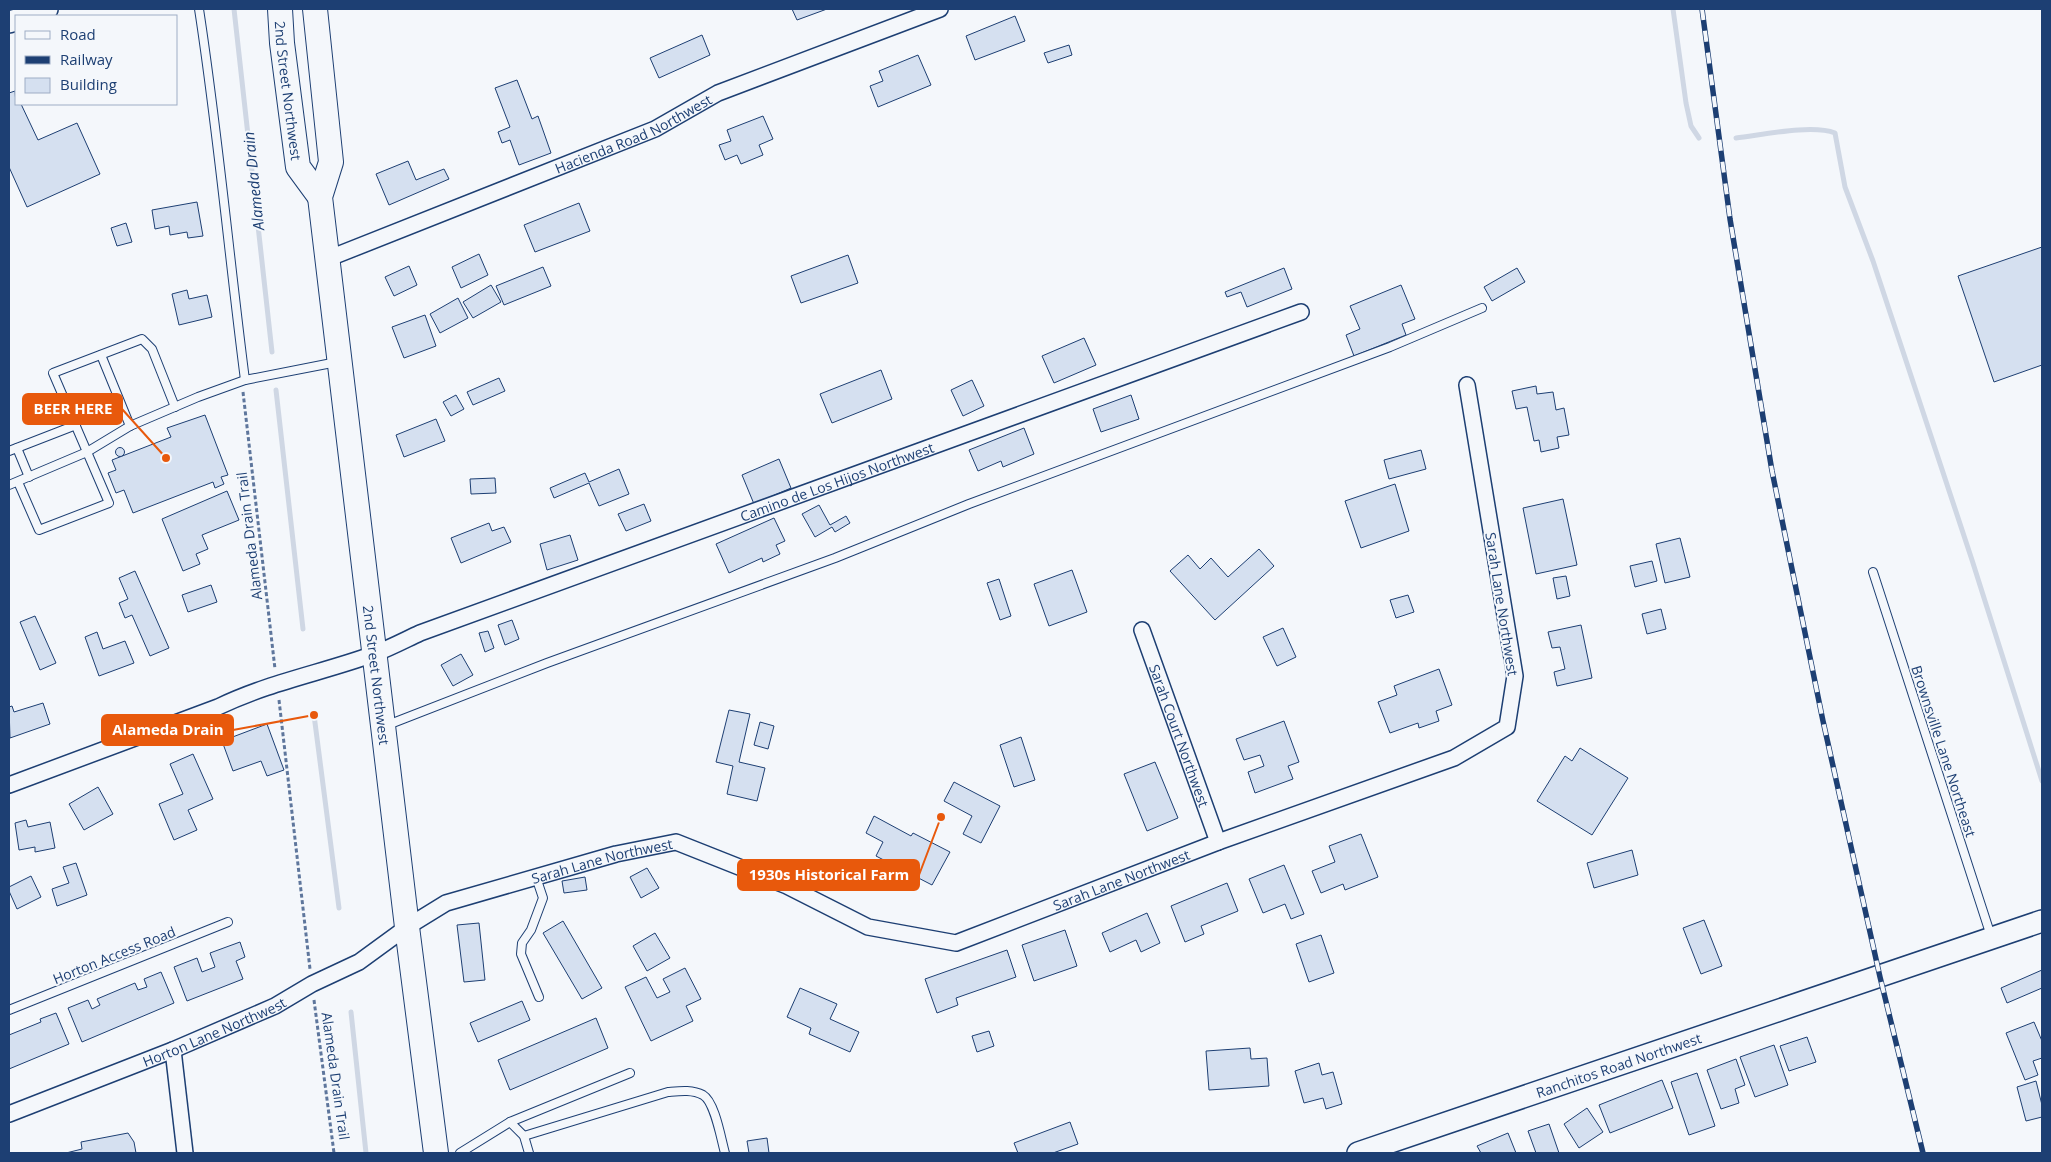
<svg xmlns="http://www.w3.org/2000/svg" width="2051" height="1162" font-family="'Open Sans',sans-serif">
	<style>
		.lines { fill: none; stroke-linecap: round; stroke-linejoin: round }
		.stream { stroke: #cfd7e4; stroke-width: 5 }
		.building { fill: #d5e0f0; stroke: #1d3f73 }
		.lane-casing { stroke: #1d3f73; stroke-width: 10 }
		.street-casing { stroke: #1d3f73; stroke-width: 18 }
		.secondary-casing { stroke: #1d3f73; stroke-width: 24 }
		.primary-casing { stroke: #1d3f73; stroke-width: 26 }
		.path { stroke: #5e769c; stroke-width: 3; stroke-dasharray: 4 2.5; stroke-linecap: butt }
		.lane { stroke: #f4f7fb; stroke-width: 8 }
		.street { stroke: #f4f7fb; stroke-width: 15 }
		.secondary { stroke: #f4f7fb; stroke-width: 21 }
		.primary { stroke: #f4f7fb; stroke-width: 24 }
		.rail-casing { stroke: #1d3f73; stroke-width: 5.5 }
		.rail { stroke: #f4f7fb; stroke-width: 4; stroke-dasharray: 11; stroke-linecap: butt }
		.labels { text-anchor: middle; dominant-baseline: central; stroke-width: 4; stroke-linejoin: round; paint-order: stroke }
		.street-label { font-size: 14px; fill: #1d3f73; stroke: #f4f7fb }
		.water-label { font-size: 15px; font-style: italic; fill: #1d3f73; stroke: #f4f7fb }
		.leader { fill: none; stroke: #e8590c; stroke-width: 2 }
		.callout-dot { fill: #e8590c; stroke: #f4f7fb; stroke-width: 2 }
		.callout { fill: #e8590c; stroke: #e8590c; stroke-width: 2 }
		.callout-label { font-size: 15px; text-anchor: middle; font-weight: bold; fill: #fff }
	</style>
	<rect width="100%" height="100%" fill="#f4f7fb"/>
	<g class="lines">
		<!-- stream -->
		<g class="stream">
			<polyline points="234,9 272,352"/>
			<polyline points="1673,9 1686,103 1691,126 1699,138"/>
			<path d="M1736,138c26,-3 76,-14 99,-5l10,54 28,74 99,299 70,221"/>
			<polyline points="276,390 303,629"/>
			<polyline points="314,715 339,908"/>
			<polyline points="351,1012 366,1153"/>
		</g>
	</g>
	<!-- building -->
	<g class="building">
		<polygon points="792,9 827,9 797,20"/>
		<polygon points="1015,16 1025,41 975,60 966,36"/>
		<polygon points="702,35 710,55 659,78 650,58"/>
		<polygon points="1069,45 1072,55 1048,63 1044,53"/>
		<polygon points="918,55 931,85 878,107 870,86 883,81 879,71"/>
		<polygon points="517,80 532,119 538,116 551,153 519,165 510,140 502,143 498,132 510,127 495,88"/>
		<polygon points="15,91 16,104 21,104 38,140 77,123 100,174 27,207 9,167 9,93"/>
		<polygon points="763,116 773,139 759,145 763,155 741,164 737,155 725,160 719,145 731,141 727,130"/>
		<polygon points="408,161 416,180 444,169 449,179 389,205 376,174"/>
		<polygon points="197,202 203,236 188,238 187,232 170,235 169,226 155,229 152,210"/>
		<polygon points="579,203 590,231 535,252 524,225"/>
		<polygon points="126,223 132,242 117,246 111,228"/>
		<polygon points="2042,247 2042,365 1994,382 1958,276"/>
		<polygon points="479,254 488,275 461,288 452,267"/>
		<polygon points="848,255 858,283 801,303 791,276"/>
		<polygon points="409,266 417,285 394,296 385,277"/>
		<polygon points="543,267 551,286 504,305 496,286"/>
		<polygon points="1284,268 1292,289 1247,307 1241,292 1227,297 1225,292"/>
		<polygon points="1517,268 1525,282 1492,301 1484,287"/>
		<polygon points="491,285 501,302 473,318 463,302"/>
		<polygon points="1401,285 1415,319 1402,324 1406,335 1354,356 1346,335 1360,329 1350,306"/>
		<polygon points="187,290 189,299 207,295 212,317 179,325 172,294"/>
		<polygon points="458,298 468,318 440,333 430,314"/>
		<polygon points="425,315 436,346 404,358 392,327"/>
		<polygon points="1084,338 1096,365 1054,383 1042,356"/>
		<polygon points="881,370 892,399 832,423 820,394"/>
		<polygon points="499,378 505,391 473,405 467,392"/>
		<polygon points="972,380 984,406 963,416 951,390"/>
		<polygon points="1536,386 1537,394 1553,392 1556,410 1564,408 1569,435 1557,437 1559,448 1541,452 1539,440 1534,441 1527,407 1516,409 1512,391"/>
		<polygon points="456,395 464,409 451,416 443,402"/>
		<polygon points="1131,395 1139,419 1101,432 1093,409"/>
		<polygon points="205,415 228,475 221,477 224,484 215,488 213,482 133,513 124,490 116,493 108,473 116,470 112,460 171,437 167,428"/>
		<polygon points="436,419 445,441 404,457 396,435"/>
		<polygon points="1024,428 1034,454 1003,467 1001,461 978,471 969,450"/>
		<circle cx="120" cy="452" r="4.5"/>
		<polygon points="1421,450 1426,469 1389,479 1384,460"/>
		<polygon points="779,459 791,488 754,504 742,475"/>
		<polygon points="619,469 629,494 599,506 589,483 554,498 550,488 585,473 589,482"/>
		<polygon points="495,478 496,493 471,494 470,479"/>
		<polygon points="1395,484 1409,531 1361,548 1345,501"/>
		<polygon points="227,491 239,520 202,535 208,549 196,554 200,564 183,571 162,519"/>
		<polygon points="1563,499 1577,565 1536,574 1523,508"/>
		<polygon points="644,504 651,521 626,531 618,514"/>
		<polygon points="819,505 830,525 846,516 850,523 835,532 832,527 815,537 802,514"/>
		<polygon points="774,518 785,541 776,545 780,554 763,562 762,558 729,573 716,544"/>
		<polygon points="489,523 492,531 504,527 511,542 461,563 451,538"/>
		<polygon points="570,535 578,560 547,570 540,544"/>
		<polygon points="1680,538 1690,577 1665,583 1656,544"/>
		<polygon points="1259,549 1274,566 1215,620 1170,571 1188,555 1200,569 1211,558 1228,577"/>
		<polygon points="1652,561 1657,581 1635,587 1630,566"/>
		<polygon points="1072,570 1087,612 1049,626 1034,584"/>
		<polygon points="135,571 169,648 150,656 132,615 125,618 119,603 128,599 119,578"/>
		<polygon points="1566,576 1570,596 1557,599 1553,578"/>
		<polygon points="999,579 1011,616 1000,620 987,583"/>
		<polygon points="211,585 217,602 188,612 182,595"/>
		<polygon points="1408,595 1414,612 1396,618 1390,600"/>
		<polygon points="1661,609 1666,629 1647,634 1642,614"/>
		<polygon points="35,616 56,663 40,670 20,622"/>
		<polygon points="512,620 519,639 505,645 498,625"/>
		<polygon points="1581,625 1592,678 1557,686 1554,672 1565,669 1560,647 1552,648 1548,632"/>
		<polygon points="1283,628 1296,657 1277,666 1263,637"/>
		<polygon points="488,631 494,648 485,652 479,633"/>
		<polygon points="97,632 103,649 125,641 134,663 99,676 85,637"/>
		<polygon points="461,654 473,675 453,686 441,665"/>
		<polygon points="1439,669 1452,705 1436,711 1439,721 1419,728 1418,723 1390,733 1378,702 1397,695 1394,686"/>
		<polygon points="43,703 50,724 10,738 9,707 12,706 14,712"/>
		<polygon points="729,710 750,714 739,762 765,768 757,801 727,794 733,766 716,762"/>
		<polygon points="1284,721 1299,762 1288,766 1293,779 1255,793 1248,772 1264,766 1260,755 1244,760 1236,739"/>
		<polygon points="760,722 774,726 768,749 754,745"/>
		<polygon points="267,724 284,770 267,776 261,761 233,771 222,741"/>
		<polygon points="1021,737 1035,780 1014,787 1000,745"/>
		<polygon points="1580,748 1628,778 1592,835 1537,801 1565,756 1572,761"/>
		<polygon points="193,754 213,799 188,810 197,830 174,840 159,804 183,794 170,764"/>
		<polygon points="1155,762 1178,818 1147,831 1124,774"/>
		<polygon points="954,782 1000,806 981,843 963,834 972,816 944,801"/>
		<polygon points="98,787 113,814 84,830 69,804"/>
		<polygon points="874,816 911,836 913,833 950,852 932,885 876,856 883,842 866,833"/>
		<polygon points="26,820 28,827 50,822 55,848 35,852 35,847 19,850 15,823"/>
		<polygon points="1361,834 1378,877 1345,890 1343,884 1321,893 1312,871 1335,862 1329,846"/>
		<polygon points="1632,850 1638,875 1594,888 1587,863"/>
		<polygon points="76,863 87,895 57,906 52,889 69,883 63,867"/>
		<polygon points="1284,865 1304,914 1291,919 1285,904 1263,913 1249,879"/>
		<polygon points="647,868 659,888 641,898 630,877"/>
		<polygon points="31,876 41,897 17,909 9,891 9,887"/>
		<polygon points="585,877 587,890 564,893 562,881"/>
		<polygon points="1227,883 1238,911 1201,926 1204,934 1185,942 1171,906"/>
		<polygon points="1147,913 1160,943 1141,952 1136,940 1110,952 1102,933"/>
		<polygon points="1704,920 1722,966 1701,974 1683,928"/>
		<polygon points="563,921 602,988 582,999 543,933"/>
		<polygon points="479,923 485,980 464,982 457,925"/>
		<polygon points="1065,930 1077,966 1034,981 1022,945"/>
		<polygon points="655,933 670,958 647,971 633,946"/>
		<polygon points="1321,935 1334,973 1309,982 1296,944"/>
		<polygon points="240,942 245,957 236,961 243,979 187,1001 174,967 197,958 202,972 215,967 210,953"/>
		<polygon points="1007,950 1016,977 956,998 958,1005 937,1013 925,979"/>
		<polygon points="685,968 701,999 686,1006 693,1021 651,1041 625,987 646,977 657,998 670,992 663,979"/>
		<polygon points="2042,970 2042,988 2007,1003 2001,988"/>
		<polygon points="161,972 174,1003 82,1042 68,1008 88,1000 92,1009 100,1005 97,999 135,983 138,990 147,987 144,979"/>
		<polygon points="800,988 837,1004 830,1019 859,1032 850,1052 809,1034 811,1028 787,1017"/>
		<polygon points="522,1001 530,1020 478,1042 470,1023"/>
		<polygon points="56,1013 69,1044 9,1069 9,1035 41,1022 40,1019"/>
		<polygon points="596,1018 608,1048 510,1090 498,1060"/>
		<polygon points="2034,1022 2042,1041 2042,1058 2033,1061 2038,1075 2025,1080 2006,1033"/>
		<polygon points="989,1031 994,1046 977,1052 972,1036"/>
		<polygon points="1807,1037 1816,1062 1789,1071 1780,1046"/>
		<polygon points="1774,1045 1788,1085 1755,1097 1740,1057"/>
		<polygon points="1250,1048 1251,1059 1267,1058 1269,1086 1209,1090 1206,1051"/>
		<polygon points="1736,1059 1745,1085 1735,1089 1739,1103 1721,1109 1707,1070"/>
		<polygon points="1319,1063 1322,1075 1333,1072 1342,1104 1326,1109 1323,1098 1304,1103 1295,1071"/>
		<polygon points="1697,1073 1715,1126 1689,1135 1671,1082"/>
		<polygon points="1662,1080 1673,1108 1610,1133 1599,1105"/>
		<polygon points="2036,1081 2042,1105 2042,1117 2026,1121 2017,1087"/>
		<polygon points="1587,1108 1603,1132 1579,1148 1564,1124"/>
		<polygon points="1070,1122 1078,1144 1053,1153 1018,1153 1014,1143"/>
		<polygon points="1549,1124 1559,1153 1536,1153 1528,1131"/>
		<polygon points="128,1133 134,1142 136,1153 66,1153 82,1149 81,1142"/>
		<polygon points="1508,1133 1516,1153 1481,1153 1477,1146"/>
		<polygon points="767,1138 769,1153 749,1153 747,1141"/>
	</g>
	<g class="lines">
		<defs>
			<g id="lane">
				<path d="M199,9c19,123 30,247 46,371l92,-18"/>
				<polyline points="101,355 130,426"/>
				<polyline points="17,448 29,477"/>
				<polyline points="9,451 76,425"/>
				<polyline points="18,482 39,530 109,503 53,373 142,339 152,349 175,407"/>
				<polyline points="9,485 87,452 130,426 198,397 245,380"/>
				<polyline points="1873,572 1991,936"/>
				<polyline points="385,726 547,663 835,558 969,504 1390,347 1482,308"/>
				<polyline points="536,877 543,898 531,930 522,943 521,954 539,997"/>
				<polyline points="9,1010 228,922"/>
				<polyline points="510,1122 524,1136 529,1153"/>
				<path d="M524,1136l144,-44c11,-1 24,-3 35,3 12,7 18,44 22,58"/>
				<polyline points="460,1153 510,1122 630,1073"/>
			</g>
			<g id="street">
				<path id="s1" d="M327,259l328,-130 63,-36 222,-84"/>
				<path id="s2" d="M1142,630l76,212"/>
				<path id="s3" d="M9,785l209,-78c52,-25 103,-34 156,-53 16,-6 31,-14 46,-21l881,-321"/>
				<polyline points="173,1050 185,1153"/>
				<path id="s4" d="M9,1114l164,-64 102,-44 37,-22 47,-22 48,-35 39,-24 170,-49 60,-12 111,44 81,41 88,16 262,-101 236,-84 53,-31 8,-51 -48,-291"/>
			</g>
			<g id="secondary">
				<polyline points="26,16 47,9"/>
				<polyline points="9,22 16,20"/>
				<path id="s5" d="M1358,1153l684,-232"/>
			</g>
			<g id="primary">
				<path id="s6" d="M280,9l2,34 16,124 22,30"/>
				<path id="s7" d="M315,9l16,153 -11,35 87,730 29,226"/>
			</g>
		</defs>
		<!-- lane casing -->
		<use href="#lane" class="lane-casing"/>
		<!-- street casing -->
		<use href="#street" class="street-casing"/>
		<!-- secondary casing -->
		<use href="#secondary" class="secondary-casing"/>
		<!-- primary casing -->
		<use href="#primary" class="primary-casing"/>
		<!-- path -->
		<g class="path">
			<polyline points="243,392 275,669"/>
			<polyline points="279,700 310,969"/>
			<polyline points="314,1000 334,1153"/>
		</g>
		<!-- lane -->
		<use href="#lane" class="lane"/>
		<!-- street -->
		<use href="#street" class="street"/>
		<!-- secondary -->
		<use href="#secondary" class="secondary"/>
		<!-- primary -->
		<use href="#primary" class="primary"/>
		<defs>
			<polyline id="rail" points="1702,9 1730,219 1772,471 1823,721 1880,977 1923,1153"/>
		</defs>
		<!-- rail casing -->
		<use href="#rail" class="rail-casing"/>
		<!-- rail -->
		<use href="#rail" class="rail"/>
	</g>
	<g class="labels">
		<!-- street labels -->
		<g class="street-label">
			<text stroke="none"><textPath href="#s6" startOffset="82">2nd Street Northwest</textPath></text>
			<text stroke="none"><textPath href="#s1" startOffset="331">Hacienda Road Northwest</textPath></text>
			<text stroke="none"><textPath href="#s3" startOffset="882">Camino de Los Hijos Northwest</textPath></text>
			<text transform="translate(249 536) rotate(-97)">Alameda Drain Trail</text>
			<text transform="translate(1502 604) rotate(81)">Sarah Lane Northwest</text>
			<text stroke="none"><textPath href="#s7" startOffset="672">2nd Street Northwest</textPath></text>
			<text stroke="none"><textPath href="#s2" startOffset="112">Sarah Court Northwest</textPath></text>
			<text transform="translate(1944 751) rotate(72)">Brownsville Lane Northeast</text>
			<text stroke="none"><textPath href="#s4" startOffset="649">Sarah Lane Northwest</textPath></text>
			<text stroke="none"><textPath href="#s4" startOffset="1202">Sarah Lane Northwest</textPath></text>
			<text transform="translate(114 955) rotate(-22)">Horton Access Road</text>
			<text stroke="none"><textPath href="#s4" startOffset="221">Horton Lane Northwest</textPath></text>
			<text stroke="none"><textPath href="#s5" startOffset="275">Ranchitos Road Northwest</textPath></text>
			<text transform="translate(336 1076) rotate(82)">Alameda Drain Trail</text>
		</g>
		<!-- water labels -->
		<g class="water-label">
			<text transform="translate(253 181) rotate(-96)">Alameda Drain</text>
		</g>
	</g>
	<!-- callouts -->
	<path class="leader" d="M166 458L122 409M314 715L233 730M941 817L919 875"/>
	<g class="callout-dot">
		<circle cx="166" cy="458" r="5"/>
		<circle cx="314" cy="715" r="5"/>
		<circle cx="941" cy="817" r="5"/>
	</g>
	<g class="callout">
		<rect x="23" y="394" width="99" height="30" rx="5"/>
		<rect x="102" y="715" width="131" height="30" rx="5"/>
		<rect x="738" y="860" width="181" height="30" rx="5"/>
	</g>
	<g class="callout-label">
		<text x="73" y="414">BEER HERE</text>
		<text x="168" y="735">Alameda Drain</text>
		<text x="829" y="880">1930s Historical Farm</text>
	</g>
	<!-- border -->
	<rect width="2051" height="1162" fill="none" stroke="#1d3f73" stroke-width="20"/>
	<!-- legend -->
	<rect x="15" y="15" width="162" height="90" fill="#f4f7fb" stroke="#9eadc5"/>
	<rect x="25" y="31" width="25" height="8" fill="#f4f7fb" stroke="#9eadc5"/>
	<text x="60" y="40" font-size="15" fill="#1d3f73">Road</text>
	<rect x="25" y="56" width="25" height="8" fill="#1d3f73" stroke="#9eadc5"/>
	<text x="60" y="65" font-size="15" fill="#1d3f73">Railway</text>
	<rect x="25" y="78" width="25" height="15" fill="#d5e0f0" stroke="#9eadc5"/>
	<text x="60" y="90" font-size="15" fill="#1d3f73">Building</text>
</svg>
